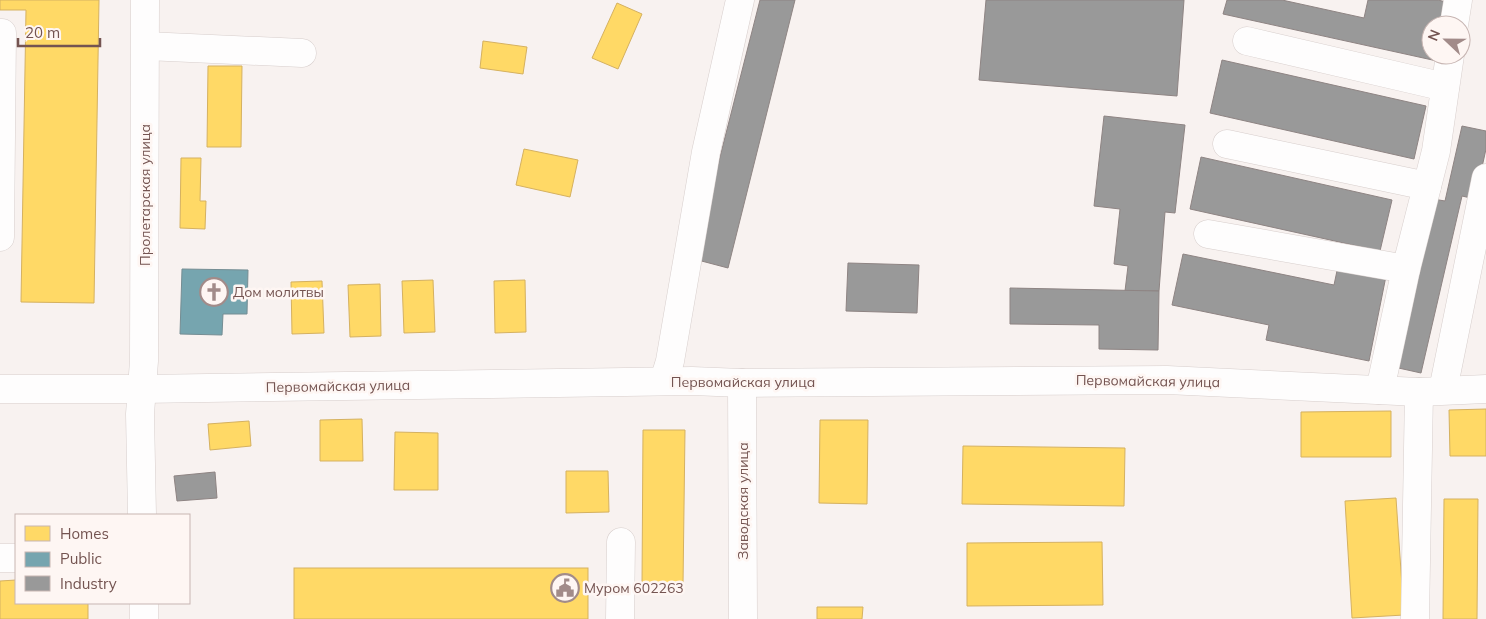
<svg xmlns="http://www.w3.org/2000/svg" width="1486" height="619" font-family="Mulish,sans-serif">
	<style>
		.homes { fill: #ffd966; stroke: #d5b160 }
		.public { fill: #76a5af; stroke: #758d93 }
		.industry { fill: #999; stroke: #8e8483 }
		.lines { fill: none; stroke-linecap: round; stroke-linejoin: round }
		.minor-casing { stroke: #d7cecc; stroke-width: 29 }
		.minor { stroke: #fefdfd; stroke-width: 28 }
		.labels { text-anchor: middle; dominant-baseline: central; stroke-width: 5; stroke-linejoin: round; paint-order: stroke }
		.street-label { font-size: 14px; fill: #745451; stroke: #fef6f3 }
		.poi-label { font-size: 14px; fill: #745451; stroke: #fef6f3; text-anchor: start }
	</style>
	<rect width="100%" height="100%" fill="#f8f2f0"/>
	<!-- homes -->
	<g class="homes">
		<polygon points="0,0 99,0 94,303 21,302 26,10 0,10"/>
		<polygon points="617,3 642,14 618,69 592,58"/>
		<polygon points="483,41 527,47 523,74 480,68"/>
		<polygon points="208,66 242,66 241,147 207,147"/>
		<polygon points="524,149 578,160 570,197 516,185"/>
		<polygon points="181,158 201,158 200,201 206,201 205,229 180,228"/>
		<polygon points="433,280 435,332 404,333 402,281"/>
		<polygon points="525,280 526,332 495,333 494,281"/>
		<polygon points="322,281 324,333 292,334 291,282"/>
		<polygon points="380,284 381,336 350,337 348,285"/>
		<polygon points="1486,409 1486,456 1450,456 1449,410"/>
		<polygon points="1391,411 1391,457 1301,457 1301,412"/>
		<polygon points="362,419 363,461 320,461 320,420"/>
		<polygon points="820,420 868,420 867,504 819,503"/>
		<polygon points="249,421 251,446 210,450 208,424"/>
		<polygon points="643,430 685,430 683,585 642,585"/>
		<polygon points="395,432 438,433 438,490 394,490"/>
		<polygon points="963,446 1125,448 1124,506 962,504"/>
		<polygon points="566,471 608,471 609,512 566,513"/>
		<polygon points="1396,498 1404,615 1352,618 1345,501"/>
		<polygon points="1444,499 1478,499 1477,619 1443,619"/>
		<polygon points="1102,542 1103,605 967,606 967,543"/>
		<rect x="294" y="568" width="294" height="51"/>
		<polygon points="16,580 16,603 88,603 88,619 0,619 0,581"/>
		<polygon points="817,607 863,607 862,619 817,619"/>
	</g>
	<!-- public -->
	<polygon class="public" points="182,269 248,270 247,314 223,314 222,335 180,334"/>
	<!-- industry -->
	<g class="industry">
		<polygon points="760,0 795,0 728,268 694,259"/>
		<polygon points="986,0 1184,0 1177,96 979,80"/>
		<polygon points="1227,0 1282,0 1364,18 1368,0 1438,0 1450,3 1445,25 1431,25 1431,55 1439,55 1437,61 1223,14"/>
		<polygon points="1222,60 1426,106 1414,159 1210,113"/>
		<polygon points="1104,116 1185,125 1175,213 1165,212 1159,291 1125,291 1128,266 1114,264 1120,209 1094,206"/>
		<polygon points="1462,126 1486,131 1486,149 1475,199 1462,196 1421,373 1394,367 1433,199 1445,201"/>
		<polygon points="1201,157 1392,200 1380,251 1190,209"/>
		<polygon points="1183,254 1334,285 1338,266 1386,276 1369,361 1266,340 1269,325 1172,305"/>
		<polygon points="848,263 919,265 917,313 846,311"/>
		<polygon points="1010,288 1159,291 1158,350 1099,349 1099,325 1010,324"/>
		<polygon points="215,472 217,498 177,501 174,476"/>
	</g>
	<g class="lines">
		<defs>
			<g id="minor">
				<polyline points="1454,25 1458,0"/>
				<polyline points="0,33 2,33 0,237"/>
				<polyline points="1247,41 1445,87"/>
				<polyline points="146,46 302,53"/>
				<polyline points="1227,144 1427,186"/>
				<polyline points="1208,234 1406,269"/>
				<polyline points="664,381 670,361 706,152 740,0"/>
				<polyline points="742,383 743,619"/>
				<polyline points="0,389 142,389 692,381 742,383 1167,380 1419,392 1486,389"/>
				<polyline points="1380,390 1406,269 1436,151 1450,55"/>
				<polyline points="1443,390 1486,178"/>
				<polyline points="142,515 140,414 144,361 145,0"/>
				<polyline points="0,558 16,558"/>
				<polyline points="144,603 144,619"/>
				<polyline points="620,619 621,542"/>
				<polyline points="1415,619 1419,392"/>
			</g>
		</defs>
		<!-- minor casing -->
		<use href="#minor" class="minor-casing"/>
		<!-- minor -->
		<use href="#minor" class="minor"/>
	</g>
	<!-- icons -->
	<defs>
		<symbol id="church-ring" viewBox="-11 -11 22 22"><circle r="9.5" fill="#fef6f3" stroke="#a28b89" stroke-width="1.5"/><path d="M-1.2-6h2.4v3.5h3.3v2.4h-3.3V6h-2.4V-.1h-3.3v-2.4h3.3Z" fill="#a28b89"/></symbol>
		<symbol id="civic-ring" viewBox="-11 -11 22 22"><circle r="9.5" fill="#fef6f3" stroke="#a28b89" stroke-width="1.5"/><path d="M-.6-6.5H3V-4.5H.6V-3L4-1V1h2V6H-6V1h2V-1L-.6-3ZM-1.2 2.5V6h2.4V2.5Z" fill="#a28b89"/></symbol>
	</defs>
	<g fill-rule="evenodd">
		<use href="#church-ring" x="198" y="276" width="32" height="32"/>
		<use href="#civic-ring" x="549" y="572" width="32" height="32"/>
	</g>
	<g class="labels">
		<!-- street labels -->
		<g class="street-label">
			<text transform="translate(145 195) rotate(-90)">Пролетарская улица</text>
			<text transform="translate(1148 381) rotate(1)">Первомайская улица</text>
			<text x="743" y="382">Первомайская улица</text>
			<text transform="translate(338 386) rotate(-1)">Первомайская улица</text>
			<text transform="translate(743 501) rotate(-90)">Заводская улица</text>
		</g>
		<!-- poi labels -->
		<g class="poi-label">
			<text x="233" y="292">Дом молитвы</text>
			<text x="584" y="588">Муром 602263</text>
		</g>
	</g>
	<!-- legend -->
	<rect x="15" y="514" width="175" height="90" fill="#fef6f3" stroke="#c7b5b2"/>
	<rect x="25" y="526" width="25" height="15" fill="#ffd966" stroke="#c7b5b2"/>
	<text x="60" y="539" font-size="15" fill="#745451">Homes</text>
	<rect x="25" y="552" width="25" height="15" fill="#76a5af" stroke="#c7b5b2"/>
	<text x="60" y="564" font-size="15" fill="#745451">Public</text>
	<rect x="25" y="576" width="25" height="15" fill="#999999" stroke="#c7b5b2"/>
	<text x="60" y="589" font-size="15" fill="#745451">Industry</text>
	<!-- north arrow -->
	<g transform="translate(1446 40) rotate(292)"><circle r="24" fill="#fef6f3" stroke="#c7b5b2"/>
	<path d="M0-4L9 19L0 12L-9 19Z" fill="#a28b89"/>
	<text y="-8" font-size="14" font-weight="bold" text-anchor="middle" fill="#745451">N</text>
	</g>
	<!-- scale -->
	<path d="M18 38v8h82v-8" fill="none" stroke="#745451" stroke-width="2.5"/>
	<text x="25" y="38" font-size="15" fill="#745451" stroke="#fef6f3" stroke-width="4" paint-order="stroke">20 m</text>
</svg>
